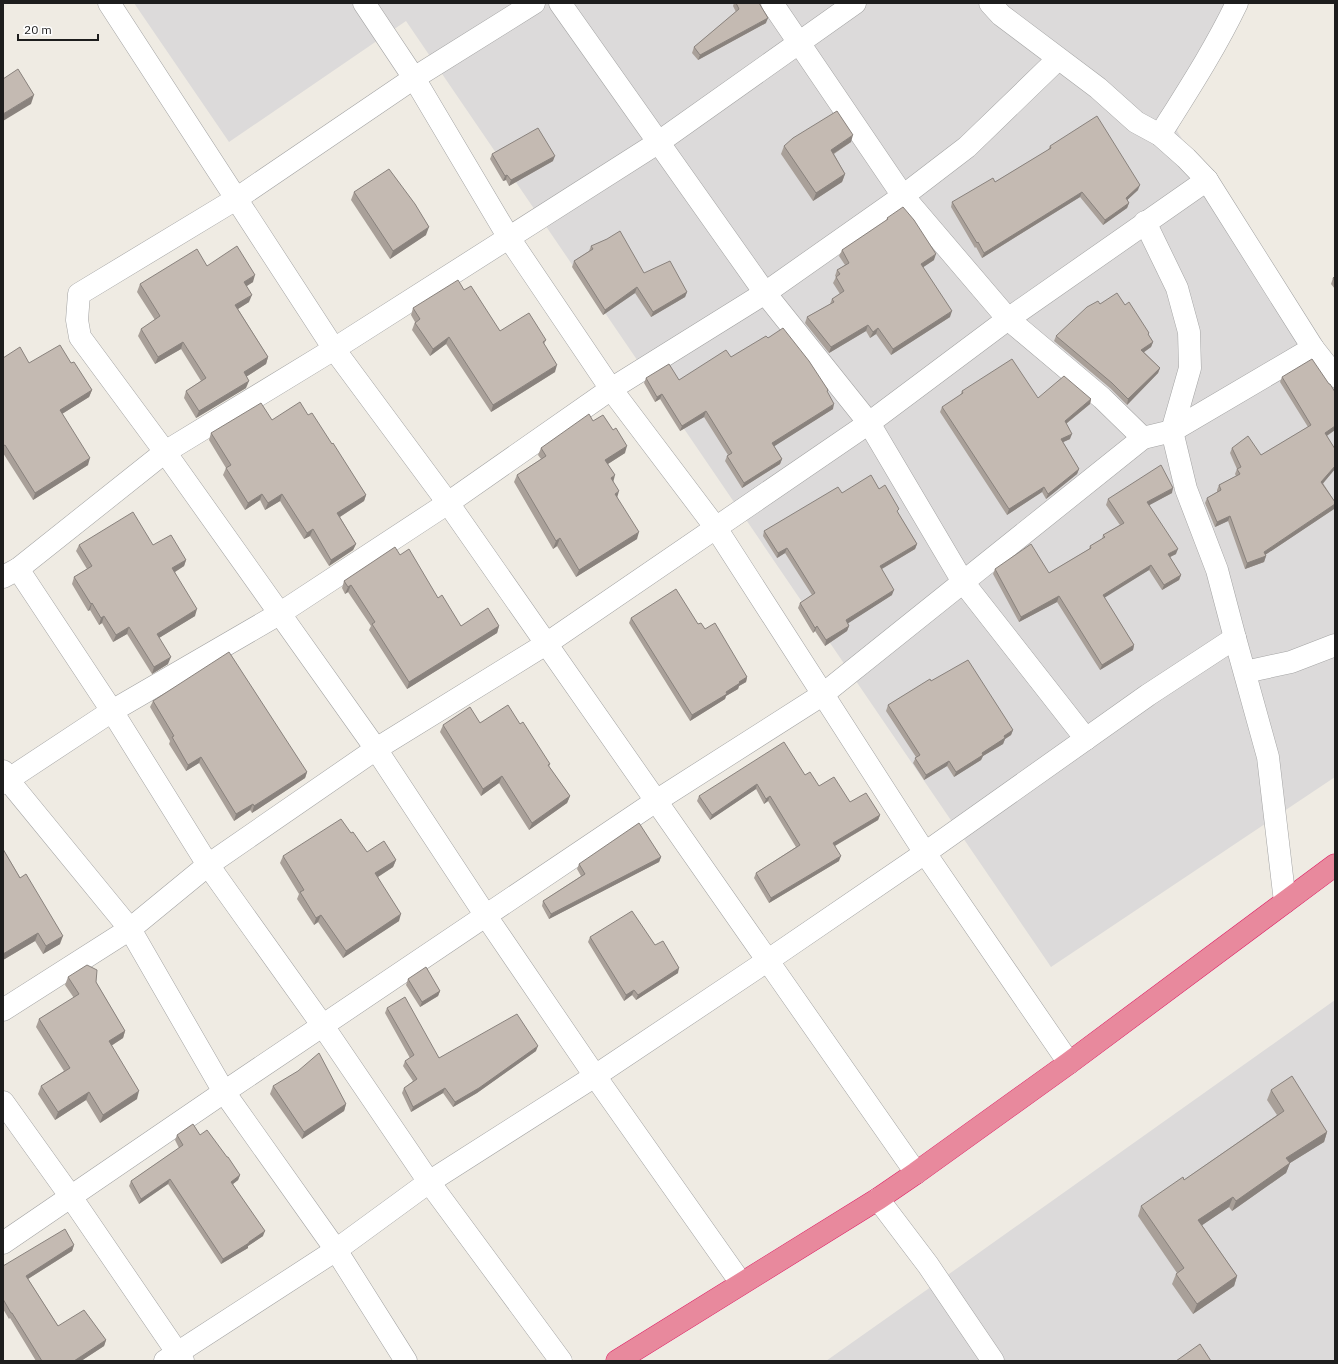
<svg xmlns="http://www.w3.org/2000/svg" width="1338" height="1364" font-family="'IBM Plex Sans',sans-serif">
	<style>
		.residential { fill: #dcdada }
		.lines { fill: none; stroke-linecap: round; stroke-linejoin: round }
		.minor-casing { stroke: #a4a4a4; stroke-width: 23 }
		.highway-casing { stroke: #dd2066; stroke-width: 23 }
		.minor { stroke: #fff; stroke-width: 22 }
		.highway { stroke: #e8899d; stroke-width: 22 }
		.wall { fill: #a9a099 }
		.shaded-wall { fill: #89827d }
		.building { fill: #c4bab2; stroke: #89827d }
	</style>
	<rect width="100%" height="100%" fill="#efebe3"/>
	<!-- residential -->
	<g class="residential">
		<polygon points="134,3 1230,3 1177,131 1335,381 1335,777 1051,967 406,21 229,142"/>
		<polygon points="1335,1000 1335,1361 826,1361 935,1284"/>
	</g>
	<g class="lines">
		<defs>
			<g id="minor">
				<polyline points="109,3 334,349 448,503 916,1173"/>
				<polyline points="364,3 414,78 509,238 611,389 716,528 925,853 1069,1063"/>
				<polyline points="534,3 414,78 236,199 79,294 77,320 80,337 165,452 376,749 486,916 595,1076 741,1283"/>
				<polyline points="560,3 765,293 869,423 963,582 1086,739"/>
				<polyline points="772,3 903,196 1008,319 1102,398 1143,438"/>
				<polyline points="990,3 1001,15 1098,88 1136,122 1160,135 1186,158 1207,180 1313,348 1335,376"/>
				<path d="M1160,135c27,-43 55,-86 77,-132"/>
				<polyline points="1145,222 1177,288 1189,332 1190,368 1172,431 1186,489 1217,570 1235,638 1268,757 1285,902"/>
				<polyline points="18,569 112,711 208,865 323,1026 429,1182 561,1361"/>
				<polyline points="3,577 18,569 165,452 334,349 659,142 855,3"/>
				<polyline points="1245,672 1291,662 1335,645"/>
				<polyline points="3,771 8,780 130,929 224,1092 336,1250 406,1361"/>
				<polyline points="3,783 112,711 279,614 448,503 611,389 765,293 903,196 967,147 1058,59"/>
				<polyline points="3,1010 130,929 208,865 376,749 546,644 869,423 1008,319 1207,180"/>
				<polyline points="3,1102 71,1197 183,1361"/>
				<polyline points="878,1199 928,1265 993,1361"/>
				<polyline points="3,1243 224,1092 656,801 822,695 1143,438 1172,431 1313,348"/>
				<polyline points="165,1361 336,1250 429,1182 595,1076 767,961 925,853 1148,695 1235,638"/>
			</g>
			<polyline id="highway" points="617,1361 878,1199 916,1173 1069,1063 1335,865"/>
		</defs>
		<!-- minor casing -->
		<use href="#minor" class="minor-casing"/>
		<!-- highway casing -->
		<use href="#highway" class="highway-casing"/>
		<!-- minor -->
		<use href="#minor" class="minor"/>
		<!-- highway -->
		<use href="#highway" class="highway"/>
	</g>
	<!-- wall -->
	<g class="wall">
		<polygon points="734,3 759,3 766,23 698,60 692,53 694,47 736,12 733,6"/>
		<polygon points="851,142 834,154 845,174 842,182 813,201 781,154 784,146"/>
		<polygon points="1050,146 1138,190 1127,200 1129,203 1127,208 1103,225 1080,197 982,258 976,247 975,248 951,207 952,202 995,182 1048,150"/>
		<polygon points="492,154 553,161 509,186 506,180 503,181 490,159"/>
		<polygon points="354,192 426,235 390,259 351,200"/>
		<polygon points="887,218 934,260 923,267 950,317 891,355 876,334 870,338 866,331 829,353 805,323 807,317 830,304 832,299 840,294 833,283 836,277 835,276 837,270 845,265 839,256 842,250 886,221"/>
		<polygon points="591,246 644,273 687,292 685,297 651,317 635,293 603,315 572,267 574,261 589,251"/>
		<polygon points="207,266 253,282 246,286 249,302 238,309 268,357 266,364 246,377 246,388 196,418 184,398 186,391 201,381 181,349 155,364 138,336 141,329 155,320 137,292 140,284"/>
		<polygon points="1335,276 1335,289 1331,284 1333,278"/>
		<polygon points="464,290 500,331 546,340 544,344 555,372 491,412 446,344 430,356 412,330 415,322 411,315 413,308"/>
		<polygon points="1100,304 1125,305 1149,333 1148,334 1153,342 1151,347 1144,352 1160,368 1158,373 1127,405 1110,388 1054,341 1056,336"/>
		<polygon points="768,338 828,390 827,393 833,409 774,446 782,459 780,464 742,488 725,461 727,456 728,455 704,417 680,431 660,399 655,402 644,383 646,378 679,380 731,357"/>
		<polygon points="3,358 29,363 71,363 92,390 89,397 62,414 88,465 33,500 3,453"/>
		<polygon points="1282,377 1335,430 1327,436 1335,449 1335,469 1323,483 1335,502 1335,507 1334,509 1265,555 1266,556 1264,562 1245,569 1228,521 1215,527 1205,503 1207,498 1217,492 1217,490 1219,485 1236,476 1235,474 1237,469 1230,453 1232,448 1261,455 1308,427 1280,382"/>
		<polygon points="962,391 1038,398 1091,399 1090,404 1066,424 1070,439 1063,442 1079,469 1077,474 1046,499 1042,492 1007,515 940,412 942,407 960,396"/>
		<polygon points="308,415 332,444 366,495 364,501 340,517 356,544 353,550 329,566 310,536 304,539 280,501 265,510 260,500 245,510 223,475 226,468 209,440 211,433 272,420"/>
		<polygon points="593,421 625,453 608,464 617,497 637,539 576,577 557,546 553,549 514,482 517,475 541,459 538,455 541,448"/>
		<polygon points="879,489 898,513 917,544 915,549 882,569 892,595 848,623 849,626 847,631 825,646 815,631 813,633 798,608 800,603 812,595 785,553 777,558 763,536 764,531 842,493"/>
		<polygon points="1172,493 1149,505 1176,554 1170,557 1181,575 1179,580 1162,590 1149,570 1104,597 1134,645 1133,650 1100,670 1057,602 1019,622 993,574 995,569 1049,573 1089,549 1090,546 1102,539 1103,535 1120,525 1106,505 1108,499"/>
		<polygon points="79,545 153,545 186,560 184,566 175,572 195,616 159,638 168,664 152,674 127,634 113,642 102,623 99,625 90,610 88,611 72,584 74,577 87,569 76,551"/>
		<polygon points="400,555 438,598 461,626 499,626 497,633 407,689 369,630 371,626 348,592 345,594 342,588 344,581"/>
		<polygon points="631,618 698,624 705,629 747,677 746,682 739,686 738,689 726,696 725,699 690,721 629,623"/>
		<polygon points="931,681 1013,730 1011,735 1005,739 1003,744 983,756 981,760 954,777 947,766 924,780 913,763 916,757 886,711 888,705"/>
		<polygon points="153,701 307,772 305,778 252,813 250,810 234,821 199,763 186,771 169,744 170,741 150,707"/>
		<polygon points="520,724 550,764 549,767 570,796 567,803 529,830 499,783 481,796 440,732 443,725"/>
		<polygon points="805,775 819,786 850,802 880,815 878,820 835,846 839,861 769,903 754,878 756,873 796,847 768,801 764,804 756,789 710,820 697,801 699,796"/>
		<polygon points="351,833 367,852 396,860 393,867 378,877 399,921 343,958 318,922 314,925 297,899 299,894 280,863 283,856"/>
		<polygon points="3,849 60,944 43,954 35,941 3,960"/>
		<polygon points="661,857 659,862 549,919 542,906 543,901 581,876 577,869 579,864"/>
		<polygon points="590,937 655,945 678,973 636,1000 632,995 624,1001 588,942"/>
		<polygon points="68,977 96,982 125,1031 123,1038 111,1046 137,1099 100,1123 86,1100 55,1120 38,1094 41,1086 64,1071 36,1027 39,1019 74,998 65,985"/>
		<polygon points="408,979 440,991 438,996 420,1007 406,985"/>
		<polygon points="387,1008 439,1058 536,1051 477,1093 453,1107 443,1093 411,1112 402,1093 404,1088 413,1081 403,1066 405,1061 410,1058 385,1013"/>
		<polygon points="273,1086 346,1104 344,1111 302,1139 270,1094"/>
		<polygon points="1271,1090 1327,1132 1324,1142 1290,1163 1286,1173 1232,1211 1229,1207 1202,1225 1237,1276 1234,1286 1193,1314 1172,1284 1176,1274 1177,1273 1138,1216 1141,1206 1184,1180 1277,1115 1267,1100"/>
		<polygon points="177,1135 200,1135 240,1175 238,1180 233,1184 263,1236 248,1246 248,1248 221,1264 168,1184 139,1204 129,1186 131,1181 179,1148 175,1140"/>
		<polygon points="74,1245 72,1251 28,1279 58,1326 106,1340 104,1346 81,1361 36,1361 10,1318 9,1319 3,1309 3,1266"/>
	</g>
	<!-- shaded-wall -->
	<g class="shaded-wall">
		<polygon points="768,18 766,23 698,60 700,55"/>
		<polygon points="34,95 31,104 3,121 3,114"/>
		<polygon points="853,135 851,142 828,157 831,150"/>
		<polygon points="555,156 553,161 509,186 511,180"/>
		<polygon points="845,174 842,182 813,201 816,193"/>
		<polygon points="507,175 506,180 503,181 505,176"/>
		<polygon points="1140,185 1138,190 1124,203 1126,198"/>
		<polygon points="1082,192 1080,197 982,258 984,253"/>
		<polygon points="1129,203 1127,208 1103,225 1105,220"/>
		<polygon points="429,227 426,235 390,259 393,251"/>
		<polygon points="936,254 934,260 919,270 921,264"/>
		<polygon points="255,275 253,282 241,290 244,282"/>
		<polygon points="637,287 635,293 603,315 605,310"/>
		<polygon points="687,292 685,297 651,317 653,312"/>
		<polygon points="252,295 249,302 233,312 235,305"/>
		<polygon points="952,311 950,317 891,355 893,349"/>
		<polygon points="868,325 866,331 829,353 831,347"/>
		<polygon points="878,328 876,334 870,338 873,332"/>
		<polygon points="449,337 446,344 430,356 433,349"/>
		<polygon points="183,342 181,349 155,364 158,357"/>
		<polygon points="1153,342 1151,347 1140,355 1141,350"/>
		<polygon points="268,357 266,364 241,380 244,372"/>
		<polygon points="557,365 555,372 491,412 493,405"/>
		<polygon points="1160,368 1158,373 1127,405 1128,399"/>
		<polygon points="249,381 246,388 196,418 199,411"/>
		<polygon points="92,390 89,397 57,417 60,410"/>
		<polygon points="662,394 660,399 655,402 657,397"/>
		<polygon points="1091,399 1090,404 1063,426 1065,421"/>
		<polygon points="834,404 833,409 770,449 772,443"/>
		<polygon points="706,411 704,417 680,431 682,426"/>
		<polygon points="1335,426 1335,430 1323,438 1325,433"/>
		<polygon points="1072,434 1070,439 1059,444 1061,439"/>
		<polygon points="627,446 625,453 603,467 605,460"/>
		<polygon points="90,458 88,465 33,500 35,493"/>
		<polygon points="782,459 780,464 742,488 744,483"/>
		<polygon points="1335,466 1335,469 1320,487 1321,482"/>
		<polygon points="1079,469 1077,474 1046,499 1048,494"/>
		<polygon points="615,475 613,483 611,478"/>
		<polygon points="1044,487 1042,492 1007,515 1009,509"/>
		<polygon points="1173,488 1172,493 1146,507 1147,502"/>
		<polygon points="619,491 617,498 615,494"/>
		<polygon points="262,494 260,500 245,510 248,503"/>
		<polygon points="282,494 280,501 265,510 268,503"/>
		<polygon points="366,495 364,501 335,520 337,513"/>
		<polygon points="1335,504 1334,509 1262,557 1264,552"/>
		<polygon points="1230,516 1228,521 1215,527 1217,522"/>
		<polygon points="313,529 310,536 304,539 307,533"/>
		<polygon points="639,532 637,539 576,577 579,570"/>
		<polygon points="560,538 557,546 553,549 556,541"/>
		<polygon points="356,544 353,550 329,566 331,560"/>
		<polygon points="917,544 915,549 878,571 880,566"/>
		<polygon points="787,548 785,553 777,558 778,553"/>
		<polygon points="1178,549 1176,554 1166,559 1168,554"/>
		<polygon points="1266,556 1264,562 1245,569 1247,563"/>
		<polygon points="186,560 184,566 170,575 172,568"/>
		<polygon points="1151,565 1149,570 1101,600 1103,595"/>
		<polygon points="1181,575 1179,580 1162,590 1164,585"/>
		<polygon points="351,585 348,592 345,594 348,587"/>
		<polygon points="894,590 892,595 844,626 846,620"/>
		<polygon points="1059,596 1057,602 1019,622 1021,617"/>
		<polygon points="92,603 90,610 88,611 91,604"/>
		<polygon points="197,609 195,616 154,641 157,634"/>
		<polygon points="104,616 102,623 99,625 101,618"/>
		<polygon points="499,626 497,633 407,689 409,682"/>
		<polygon points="817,626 815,631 813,633 815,628"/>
		<polygon points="849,626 847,631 825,646 826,640"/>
		<polygon points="129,627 127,634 113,642 116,635"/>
		<polygon points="1134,645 1133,650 1100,670 1102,665"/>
		<polygon points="171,657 168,664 152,674 154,667"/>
		<polygon points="747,677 746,682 739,686 738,689 726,696 725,699 690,721 692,715 726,692 739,682"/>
		<polygon points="1013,730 1011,735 1005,739 1003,744 983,756 981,760 954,777 956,772 1004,736"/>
		<polygon points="201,757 199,763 186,771 188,765"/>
		<polygon points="949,761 947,766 924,780 926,775"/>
		<polygon points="307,772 305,778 252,813 254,806"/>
		<polygon points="502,776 499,783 481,796 483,789"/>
		<polygon points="757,784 756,789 710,820 712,815"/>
		<polygon points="570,796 567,803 529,830 532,823"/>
		<polygon points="770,796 768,801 764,804 766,799"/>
		<polygon points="253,804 250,810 234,821 236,814"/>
		<polygon points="880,815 878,820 831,848 833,843"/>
		<polygon points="841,856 839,861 769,903 771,898"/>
		<polygon points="661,857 659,862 549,919 551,914"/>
		<polygon points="396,860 393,867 373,880 375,873"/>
		<polygon points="401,914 399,921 343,958 346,951"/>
		<polygon points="321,915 318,922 314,925 316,918"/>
		<polygon points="38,933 35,941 3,960 3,954"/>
		<polygon points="63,936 60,944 43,954 46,946"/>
		<polygon points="679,968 678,973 636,1000 638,995"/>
		<polygon points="634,990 632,995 624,1001 626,995"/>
		<polygon points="440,991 438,996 420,1007 422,1002"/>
		<polygon points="125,1031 123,1038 106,1049 109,1041"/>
		<polygon points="538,1046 536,1051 477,1093 453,1107 455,1102"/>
		<polygon points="445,1088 443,1093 411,1112 413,1107"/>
		<polygon points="139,1091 137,1099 100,1123 103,1115"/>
		<polygon points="89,1092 86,1100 55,1120 58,1112"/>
		<polygon points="346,1104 344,1111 302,1139 304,1132"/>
		<polygon points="1327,1132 1324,1142 1290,1163 1286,1173 1232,1211 1236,1201 1286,1158"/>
		<polygon points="240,1175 238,1180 229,1187 231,1182"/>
		<polygon points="170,1179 168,1184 139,1204 141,1199"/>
		<polygon points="1233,1197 1229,1207 1195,1230 1198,1220"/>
		<polygon points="265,1231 263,1236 248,1246 248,1248 221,1264 223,1259"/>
		<polygon points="74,1245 72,1251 23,1282 26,1276"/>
		<polygon points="1237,1276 1234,1286 1193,1314 1197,1304"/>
		<polygon points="106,1340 104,1346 81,1361 74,1361"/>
	</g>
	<!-- building -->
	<g class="building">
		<polygon points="736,3 759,3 768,18 700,55 694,47 739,9"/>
		<polygon points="18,69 34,95 3,114 3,79"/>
		<polygon points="837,111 853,135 831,150 845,174 816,193 784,146 793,138"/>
		<polygon points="1097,116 1140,185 1126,198 1129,203 1105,220 1082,192 984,253 978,242 977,243 952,202 993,178 995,182 1051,148 1050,146"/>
		<polygon points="538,128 555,156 511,180 507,175 505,176 492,154"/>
		<polygon points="389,169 415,204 429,227 393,251 354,192"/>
		<polygon points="903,207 914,220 936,254 921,264 952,311 893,349 878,328 873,332 868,325 831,347 807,317 834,302 832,299 844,291 836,277 840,274 837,270 849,263 842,250 888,219 887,218"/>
		<polygon points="620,231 644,273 670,261 687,292 653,312 637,287 605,310 574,261 593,249 591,246 607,239"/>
		<polygon points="237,246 255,275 244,282 252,295 235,305 268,357 244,372 249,381 199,411 186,391 206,378 183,342 158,357 141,329 160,316 140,284 197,249 207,266"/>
		<polygon points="1335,276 1335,282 1333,278"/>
		<polygon points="458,280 464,290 471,286 500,331 529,313 546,340 543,342 557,365 493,405 449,337 433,349 415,323 420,319 413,308"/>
		<polygon points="1117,293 1125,305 1129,302 1149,333 1148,334 1153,342 1141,350 1160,368 1128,399 1112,383 1056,336 1087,307 1098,301 1100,304"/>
		<polygon points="783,328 809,361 828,390 827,391 834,404 772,443 782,459 744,483 727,456 732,453 706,411 682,426 662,394 657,397 646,378 669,364 679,380 726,350 731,357 766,336 768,338"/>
		<polygon points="60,345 71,363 74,362 92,390 60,410 90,458 35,493 5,445 3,446 3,358 20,347 29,363"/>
		<polygon points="1012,359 1038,398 1064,376 1091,399 1065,421 1072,434 1061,439 1079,469 1048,494 1044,487 1009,509 942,407 963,393 962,391"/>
		<polygon points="1312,359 1329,384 1330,384 1335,392 1335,426 1325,433 1335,449 1335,466 1321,482 1335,502 1335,504 1264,552 1266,556 1247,563 1230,516 1217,522 1207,498 1221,490 1219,485 1240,474 1237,469 1241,467 1232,448 1248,436 1261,455 1311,425 1282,377"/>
		<polygon points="300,402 308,415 312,413 332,444 333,443 366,495 337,513 356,544 331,560 313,529 307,533 282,494 268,503 262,494 248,503 226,468 231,465 211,433 261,403 272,420"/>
		<polygon points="589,414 593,421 603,415 613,430 616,428 627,446 605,460 615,475 611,478 619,491 615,494 639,532 579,570 560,538 556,541 517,475 546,456 541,448"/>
		<polygon points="1161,465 1173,488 1147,502 1178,549 1168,554 1181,575 1164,585 1151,565 1103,595 1134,645 1102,665 1059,596 1021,617 995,569 1031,544 1049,573 1091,548 1090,546 1105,537 1103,535 1124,523 1108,499"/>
		<polygon points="871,475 879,489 885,485 899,509 897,511 917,544 880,566 894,590 846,620 849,626 826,640 817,626 815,628 800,603 815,593 787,548 778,553 764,531 838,487 842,493"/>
		<polygon points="133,512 153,545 171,535 186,560 172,568 197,609 157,634 171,657 154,667 129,627 116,635 104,616 101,618 92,603 91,604 74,577 92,566 79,545"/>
		<polygon points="395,547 400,555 409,549 438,598 442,595 461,626 488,608 499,626 409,682 372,624 375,622 351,585 348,587 344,581"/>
		<polygon points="676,589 698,624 701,623 705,629 715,623 747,677 739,682 740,683 726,692 727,694 692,715 631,618"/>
		<polygon points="229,652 307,772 254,806 253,804 236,814 201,757 188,765 172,737 174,736 153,701"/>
		<polygon points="968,660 1013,730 1004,736 1005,738 982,753 983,755 956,772 949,761 926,775 915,758 920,755 888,705 930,679 931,681"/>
		<polygon points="508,705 520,724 523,722 550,764 548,765 570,796 532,823 502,776 483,789 443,725 470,707 480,723"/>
		<polygon points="784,742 805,775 810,772 819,786 834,777 850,802 866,793 880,815 833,843 841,856 771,898 756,873 800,845 770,796 766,799 757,784 712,815 699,796"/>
		<polygon points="341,819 351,833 353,832 367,852 384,841 396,860 375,873 401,914 346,951 321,915 316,918 300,892 304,890 283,856"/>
		<polygon points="639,823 661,857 551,914 543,901 585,874 579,864"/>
		<polygon points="3,849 20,878 26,874 63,936 46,946 38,933 3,954"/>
		<polygon points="632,911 655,945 663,941 679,968 638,995 634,990 626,995 590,937"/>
		<polygon points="87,965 97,970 96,982 125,1031 109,1041 139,1091 103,1115 89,1092 58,1112 41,1086 70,1068 39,1019 79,994 68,977"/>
		<polygon points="426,967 440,991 422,1002 408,979"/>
		<polygon points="405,997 439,1058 517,1014 538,1046 479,1088 455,1102 445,1088 413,1107 404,1088 417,1079 405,1061 414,1055 387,1008"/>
		<polygon points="319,1053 346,1104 304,1132 273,1086 298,1071"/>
		<polygon points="1292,1076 1327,1132 1286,1158 1290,1163 1236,1201 1233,1197 1198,1220 1237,1276 1197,1304 1176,1274 1184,1268 1141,1206 1183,1177 1184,1180 1284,1111 1271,1090"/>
		<polygon points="193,1124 200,1135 207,1130 227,1157 228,1157 240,1175 231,1182 265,1231 249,1242 249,1243 223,1259 170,1179 141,1199 131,1181 183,1145 177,1135"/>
		<polygon points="65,1229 74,1245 26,1276 58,1326 84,1310 106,1340 74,1361 42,1361 12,1313 11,1313 3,1299 3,1266"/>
		<polygon points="1200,1344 1211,1361 1176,1361"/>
	</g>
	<!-- border -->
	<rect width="1338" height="1364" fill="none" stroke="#1d1d1d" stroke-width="8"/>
	<!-- scale -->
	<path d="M18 34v6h80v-6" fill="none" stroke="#1d1d1d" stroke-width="2"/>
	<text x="24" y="34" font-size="12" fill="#1d1d1d" stroke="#ffffff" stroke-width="3" paint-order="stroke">20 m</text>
</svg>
